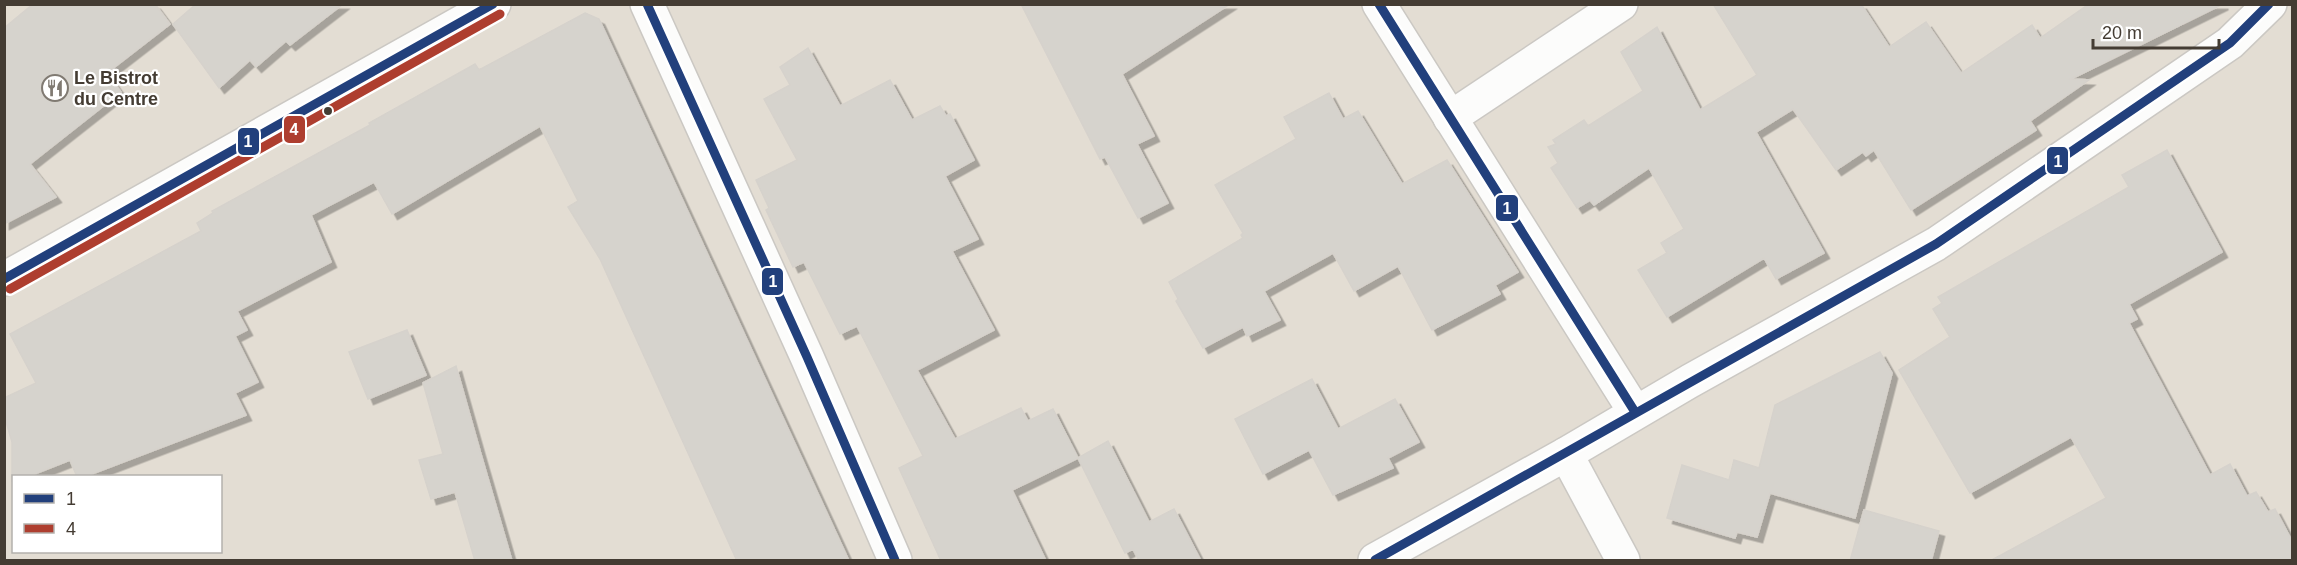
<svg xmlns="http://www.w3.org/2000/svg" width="2297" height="565" font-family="Helvetica,sans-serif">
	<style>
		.residential { fill: #e3ddd3; fill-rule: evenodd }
		.building { fill: #d6d3cd; stroke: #d6d2cc; stroke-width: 1.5; filter: url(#shadow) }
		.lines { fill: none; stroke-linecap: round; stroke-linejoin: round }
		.minor-casing { stroke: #cbc8c3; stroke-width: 36 }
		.tertiary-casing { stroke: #cbc8c3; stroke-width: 36 }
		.minor { stroke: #fcfcfb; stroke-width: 33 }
		.tertiary { stroke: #fcfcfb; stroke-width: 33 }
		.bus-1-casing { stroke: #fff; stroke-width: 14 }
		.bus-2-casing { stroke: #fff; stroke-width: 14 }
		.bus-1 { stroke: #22407c; stroke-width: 9 }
		.bus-2 { stroke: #ae3e2f; stroke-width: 9 }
		.bus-dot { fill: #443c33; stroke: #fff; stroke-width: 2 }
		.labels { text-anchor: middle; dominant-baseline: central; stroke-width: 4.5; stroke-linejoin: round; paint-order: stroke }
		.poi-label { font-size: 18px; font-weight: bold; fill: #443c33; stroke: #fff; text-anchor: start }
		.line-badge { stroke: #fff; stroke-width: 2 }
		.badge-label { font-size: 16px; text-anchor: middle; font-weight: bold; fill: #fff }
	</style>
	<defs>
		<filter id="shadow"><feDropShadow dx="5.5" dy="5.5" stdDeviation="0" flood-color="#0004"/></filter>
	</defs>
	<rect width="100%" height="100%" fill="#eeece6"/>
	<!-- residential -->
	<path class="residential" d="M4,5h2288v555h-2287zM14,476h206v76h-206z"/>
	<!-- building -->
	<g class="building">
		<polygon points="33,4 155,4 170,24 107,73 121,92 30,164 56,197 4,224 4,28"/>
		<polygon points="196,4 343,4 290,45 286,41 256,67 250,60 219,88 173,24"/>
		<polygon points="1021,4 1230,4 1122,74 1154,136 1137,144 1168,203 1138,218 1105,157 1100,159"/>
		<polygon points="1713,4 1861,4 1889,47 1926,22 1961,73 2032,25 2040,38 2089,4 2223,4 2071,79 2089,80 2030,121 2036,130 1911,210 1874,150 1866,156 1863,152 1836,170 1793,109 1756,132 1824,253 1776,279 1764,258 1667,317 1638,270 1667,253 1661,243 1684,229 1649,168 1594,205 1590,200 1577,208 1551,168 1558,163 1548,147 1556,144 1553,140 1584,120 1588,126 1643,91 1621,52 1657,27 1700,110 1757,75"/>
		<polygon points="585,13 599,19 849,561 737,561 600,259 568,207 578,201 540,126 392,214 374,182 311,215 331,262 237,311 247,330 235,336 258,382 235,393 246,415 84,477 77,477 70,460 27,477 14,477 12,482 12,442 4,415 4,398 36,383 10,334 201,231 197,223 213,213 212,211 370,125 369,123 475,64 479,70"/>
		<polygon points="808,48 840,106 890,80 912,120 940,106 946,116 950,114 974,160 945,176 978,239 952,251 994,330 917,370 955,439 1021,408 1028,421 1053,409 1078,458 1108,441 1149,522 1174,509 1201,561 1139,561 1133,549 1125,553 1078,458 1012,490 1046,561 941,561 899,468 923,456 857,326 840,334 804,262 793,267 766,210 769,208 756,180 797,160 764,99 790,85 780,67"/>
		<polygon points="1329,93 1343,119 1358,111 1402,184 1447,160 1518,272 1495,285 1500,294 1432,330 1398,266 1354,291 1333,253 1264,291 1280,320 1247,336 1243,327 1203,348 1176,301 1178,299 1169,282 1243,238 1241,235 1243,233 1215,185 1296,139 1284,117"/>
		<polygon points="2167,150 2222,252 2129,304 2137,319 2129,323 2210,475 2230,464 2247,496 2256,492 2268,512 2275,509 2292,541 2292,561 1990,561 2106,498 2071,437 1970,493 1899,370 1950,337 1933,309 1942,303 1938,297 2129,187 2122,175"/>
		<polygon points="407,330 426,375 368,399 349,352"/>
		<polygon points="1880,352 1892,373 1855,518 1770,493 1757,537 1737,532 1735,538 1667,518 1682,465 1729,480 1734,460 1759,468 1775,405"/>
		<polygon points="456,366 480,451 512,561 475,561 455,492 431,499 419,460 443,454 423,383"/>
		<polygon points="1312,379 1338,429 1395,399 1419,442 1388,458 1393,468 1333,495 1309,450 1263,474 1235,419"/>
		<polygon points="1864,510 1939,531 1931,561 1850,561"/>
	</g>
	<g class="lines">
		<defs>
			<g id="minor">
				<polyline points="1379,4 1635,412"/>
				<polyline points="1450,118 1621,4"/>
				<polyline points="1566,454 1623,560"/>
				<polyline points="1375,560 1566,454 1690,381 1936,244 2230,43 2270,4"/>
			</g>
			<g id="tertiary">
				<polyline points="647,4 807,357 895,560"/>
				<polyline points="4,279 494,4"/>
			</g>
		</defs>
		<!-- minor casing -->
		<use href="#minor" class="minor-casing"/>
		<!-- tertiary casing -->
		<use href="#tertiary" class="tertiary-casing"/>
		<!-- minor -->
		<use href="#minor" class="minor"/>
		<!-- tertiary -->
		<use href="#tertiary" class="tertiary"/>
		<defs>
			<g id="bus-1">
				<polyline points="647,4 807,357 895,560"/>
				<polyline points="1379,4 1635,412"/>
				<polyline points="4,279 493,4"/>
				<polyline points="1375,560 1936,244 2230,43 2269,4"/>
			</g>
			<polyline id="bus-2" points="10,289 500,14"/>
		</defs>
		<!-- bus-1 casing -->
		<use href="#bus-1" class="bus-1-casing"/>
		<!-- bus-2 casing -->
		<use href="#bus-2" class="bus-2-casing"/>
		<!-- bus-1 -->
		<use href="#bus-1" class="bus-1"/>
		<!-- bus-2 -->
		<use href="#bus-2" class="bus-2"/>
	</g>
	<!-- icons -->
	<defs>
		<symbol id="restaurant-ring" viewBox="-11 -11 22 22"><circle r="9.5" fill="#fff" stroke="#807a72" stroke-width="1.5"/><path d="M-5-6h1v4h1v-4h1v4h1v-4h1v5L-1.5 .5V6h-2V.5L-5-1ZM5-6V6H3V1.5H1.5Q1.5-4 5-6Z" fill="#807a72"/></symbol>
	</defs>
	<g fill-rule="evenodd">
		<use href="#restaurant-ring" x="40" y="73" width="30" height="30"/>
	</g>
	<!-- markers -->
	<circle class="bus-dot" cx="328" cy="111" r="5"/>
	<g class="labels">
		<!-- poi labels -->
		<g class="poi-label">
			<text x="74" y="78">Le Bistrot<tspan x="74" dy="21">du Centre</tspan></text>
		</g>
	</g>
	<g class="line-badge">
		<rect x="283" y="115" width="23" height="29" rx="6" fill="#ae3e2f"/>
		<rect x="237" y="127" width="23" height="29" rx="6" fill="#22407c"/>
		<rect x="2046" y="146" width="23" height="29" rx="6" fill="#22407c"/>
		<rect x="1495" y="194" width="24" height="28" rx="6" fill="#22407c"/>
		<rect x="761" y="267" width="23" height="29" rx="6" fill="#22407c"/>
	</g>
	<g class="badge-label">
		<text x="294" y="135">4</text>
		<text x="248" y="147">1</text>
		<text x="2058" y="167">1</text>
		<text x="1507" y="214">1</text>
		<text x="773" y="287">1</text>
	</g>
	<!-- border -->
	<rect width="2297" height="565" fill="none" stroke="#443c33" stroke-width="12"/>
	<!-- legend -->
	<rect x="12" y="475" width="210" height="78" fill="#ffffff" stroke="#b4b1ad" stroke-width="1.5"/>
	<rect x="24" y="494" width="30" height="9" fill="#22407c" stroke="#b4b1ad" stroke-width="1.5"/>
	<text x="66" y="505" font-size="18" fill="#443c33">1</text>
	<rect x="24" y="524" width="30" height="9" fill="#ae3e2f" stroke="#b4b1ad" stroke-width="1.5"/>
	<text x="66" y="535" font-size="18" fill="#443c33">4</text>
	<!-- scale -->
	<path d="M2093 39v9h126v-9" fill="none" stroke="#443c33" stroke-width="3"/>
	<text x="2102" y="39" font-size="18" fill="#443c33" stroke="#ffffff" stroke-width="4.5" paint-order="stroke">20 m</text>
</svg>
